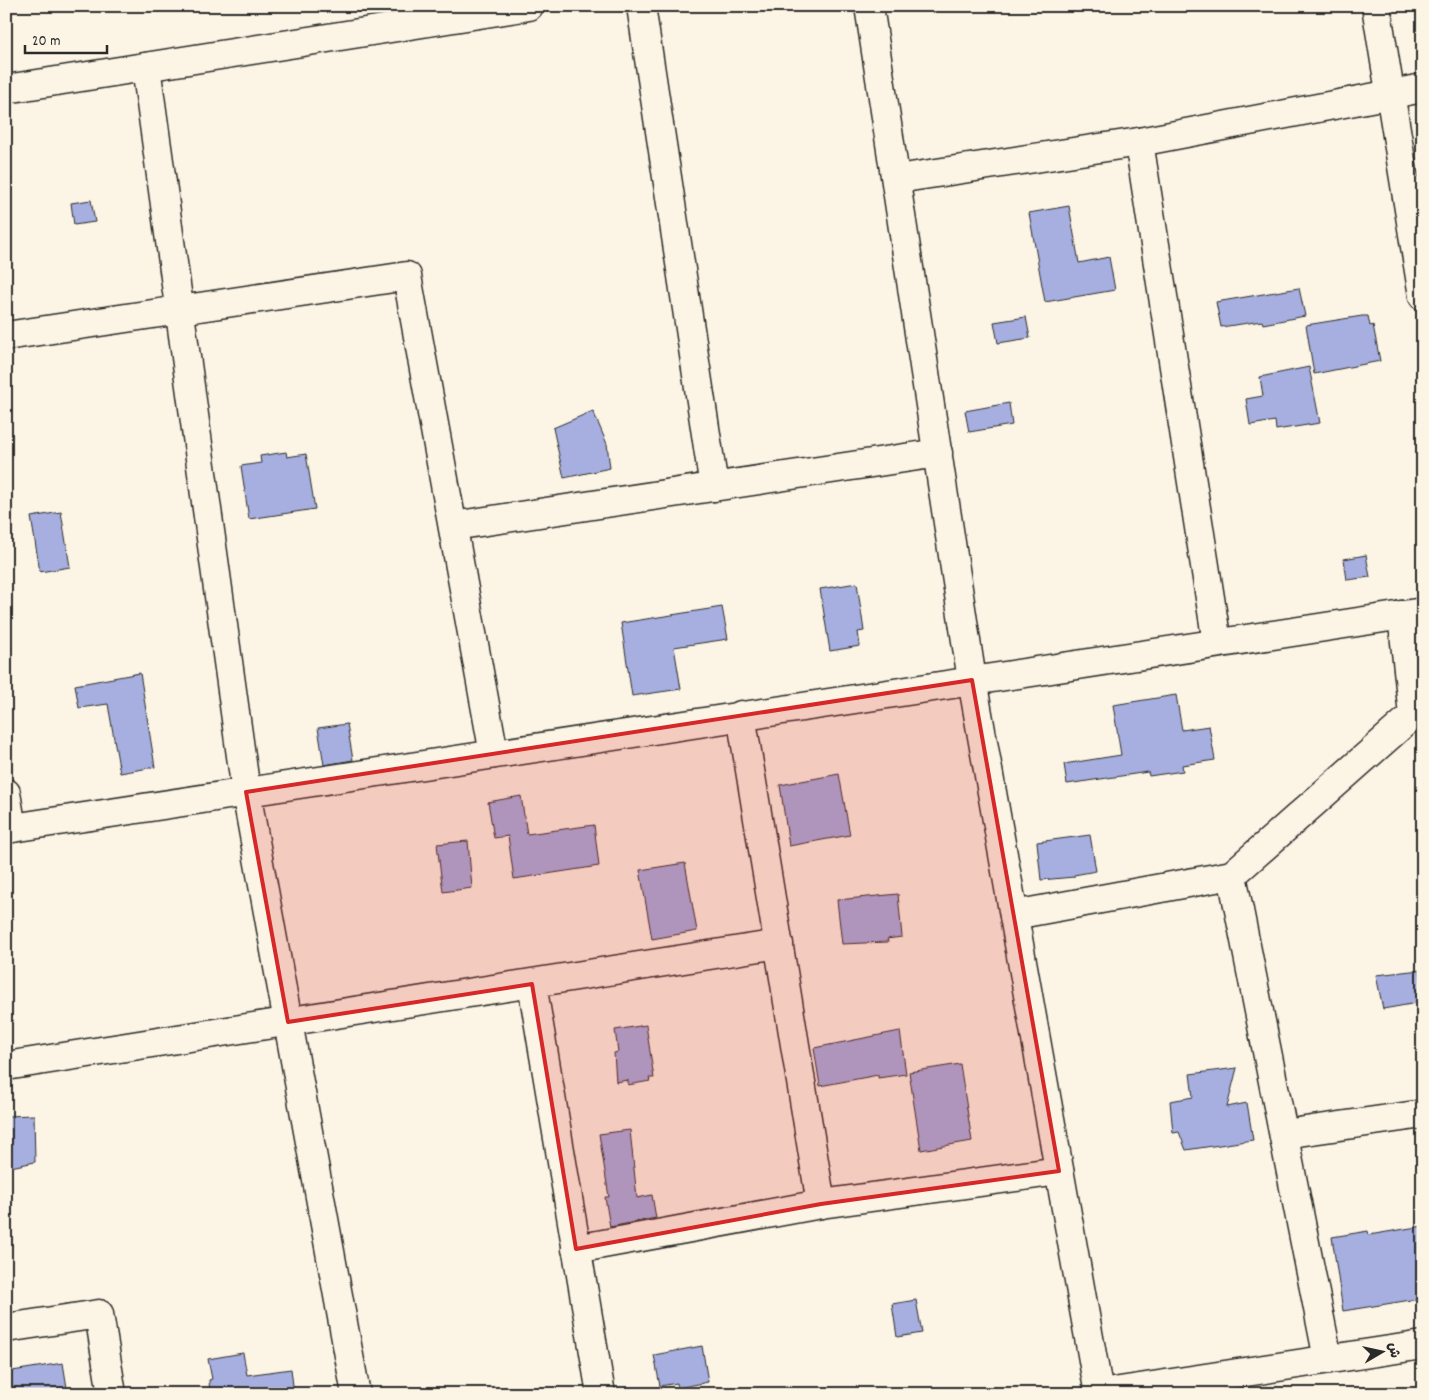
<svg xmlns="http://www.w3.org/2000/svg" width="1429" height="1400" font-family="Dekko,'Playpen Sans Arabic',sans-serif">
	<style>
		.building { fill: #a6afe0; stroke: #2b2b2b }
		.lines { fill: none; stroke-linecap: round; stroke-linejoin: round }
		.minor-casing { stroke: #2b2b2b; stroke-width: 31 }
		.minor { stroke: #fcf5e5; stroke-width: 28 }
		.marked { fill: #d62828; fill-opacity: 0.2; stroke: #d62828; stroke-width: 4; stroke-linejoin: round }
	</style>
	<rect width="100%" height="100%" fill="#fcf5e5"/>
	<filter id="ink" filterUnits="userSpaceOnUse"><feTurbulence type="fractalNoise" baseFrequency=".02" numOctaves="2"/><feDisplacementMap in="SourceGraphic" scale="10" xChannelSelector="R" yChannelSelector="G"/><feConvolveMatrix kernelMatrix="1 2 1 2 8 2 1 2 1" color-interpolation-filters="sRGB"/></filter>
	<g filter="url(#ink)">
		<!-- building -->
		<g class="building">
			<polygon points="91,200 95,222 74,225 71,203"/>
			<polygon points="1069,206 1079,263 1109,257 1115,290 1045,302 1029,213"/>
			<polygon points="1299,288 1305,316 1263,324 1262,321 1221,327 1216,302"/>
			<polygon points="1362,316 1368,316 1370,326 1373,325 1380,361 1314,374 1306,325"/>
			<polygon points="1026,317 1030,338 998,343 994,322"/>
			<polygon points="1309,367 1320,423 1276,430 1275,421 1250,425 1246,399 1263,396 1260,377"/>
			<polygon points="1009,403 1012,425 969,432 965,411"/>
			<polygon points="593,411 607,444 610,468 564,478 553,428"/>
			<polygon points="286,452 287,457 306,454 315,509 249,519 241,466 261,463 260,456"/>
			<polygon points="61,512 70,567 40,572 31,517"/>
			<polygon points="1366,555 1370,577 1347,580 1344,559"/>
			<polygon points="857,583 864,631 858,632 860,646 830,651 820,589"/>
			<polygon points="722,607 728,639 674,647 681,689 632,696 621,623"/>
			<polygon points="140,673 155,767 120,773 108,704 79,708 75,685"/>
			<polygon points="1176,695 1182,730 1209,726 1215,760 1182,765 1183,771 1149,776 1148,772 1067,784 1064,764 1121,755 1113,705"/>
			<polygon points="347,724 353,760 324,765 318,728"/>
			<polygon points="839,774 850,835 789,846 780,785"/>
			<polygon points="521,796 527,834 594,825 599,866 514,879 508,836 494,838 488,802"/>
			<polygon points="1090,835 1096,871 1074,875 1074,877 1041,880 1037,842"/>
			<polygon points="468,841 472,888 443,892 437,844"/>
			<polygon points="685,863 697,931 652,939 640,870"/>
			<polygon points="898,894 902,937 887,939 888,942 842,944 837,900"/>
			<polygon points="1420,970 1423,1002 1383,1009 1376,975"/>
			<polygon points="646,1025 654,1078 649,1078 650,1081 628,1085 628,1080 616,1082 614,1053 618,1052 615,1030"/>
			<polygon points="900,1031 906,1074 878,1078 878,1075 820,1086 814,1048"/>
			<polygon points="960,1064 972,1141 921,1150 909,1072"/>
			<polygon points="1237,1068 1227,1107 1247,1103 1253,1140 1186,1150 1179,1132 1173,1133 1170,1101 1193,1097 1190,1074"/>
			<polygon points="34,1115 35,1162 6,1168 6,1116"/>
			<polygon points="630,1130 637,1198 652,1195 656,1218 610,1227 605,1197 609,1197 599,1134"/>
			<polygon points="1423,1226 1423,1298 1343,1311 1332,1237 1368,1231 1369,1235"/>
			<polygon points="916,1300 922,1333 897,1337 892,1304"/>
			<polygon points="702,1346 708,1382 678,1388 677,1383 660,1386 654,1355"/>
			<polygon points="243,1353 247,1375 291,1369 294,1394 210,1394 209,1380 212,1379 208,1359"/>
			<polygon points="63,1363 68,1394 6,1394 6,1372"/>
		</g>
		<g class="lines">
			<defs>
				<g id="minor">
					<polyline points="641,6 714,487"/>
					<polyline points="869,6 972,680 1099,1394"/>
					<polyline points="1376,6 1423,296"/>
					<polyline points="146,67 246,792 356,1394"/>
					<polyline points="6,89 529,6"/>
					<polyline points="1139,142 1217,643"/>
					<polyline points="897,179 1139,142 1423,88"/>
					<polyline points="6,336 407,276 494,754"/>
					<polyline points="453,526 938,453"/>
					<polyline points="741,715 821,1204"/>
					<polyline points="6,793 12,828"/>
					<polyline points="6,829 1423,612"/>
					<polyline points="1232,875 1328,1359"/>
					<polyline points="1014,915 1232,875 1413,715 1402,615"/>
					<polyline points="532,984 601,1394"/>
					<polyline points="6,1066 779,944"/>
					<polyline points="1284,1134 1423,1114"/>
					<polyline points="576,1249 821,1204 1059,1171"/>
					<polyline points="6,1328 99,1314 112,1394"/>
					<polyline points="1100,1394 1423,1345"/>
				</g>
			</defs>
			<!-- minor casing -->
			<use href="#minor" class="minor-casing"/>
			<!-- minor -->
			<use href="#minor" class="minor"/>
		</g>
	</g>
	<!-- marked area -->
	<path class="marked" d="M972,680l87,491 -238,33 -245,45 -44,-265 -244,38 -42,-230z"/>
	<!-- margin -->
	<rect width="1429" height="1400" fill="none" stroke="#fcf5e5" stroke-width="25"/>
	<rect x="12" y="12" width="1404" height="1375" fill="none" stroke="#2b2b2b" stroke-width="2" filter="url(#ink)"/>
	<!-- north arrow -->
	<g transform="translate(1382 1352) rotate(81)" stroke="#fcf5e5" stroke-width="4" paint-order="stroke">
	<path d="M0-4L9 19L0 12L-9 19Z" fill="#2b2b2b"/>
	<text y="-8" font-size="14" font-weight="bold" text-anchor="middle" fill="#2b2b2b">ش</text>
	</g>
	<!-- scale -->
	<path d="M25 45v8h82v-8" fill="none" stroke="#2b2b2b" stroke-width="2.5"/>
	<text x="32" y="45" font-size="15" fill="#2b2b2b" stroke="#fcf5e5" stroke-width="4" paint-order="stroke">20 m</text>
</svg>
